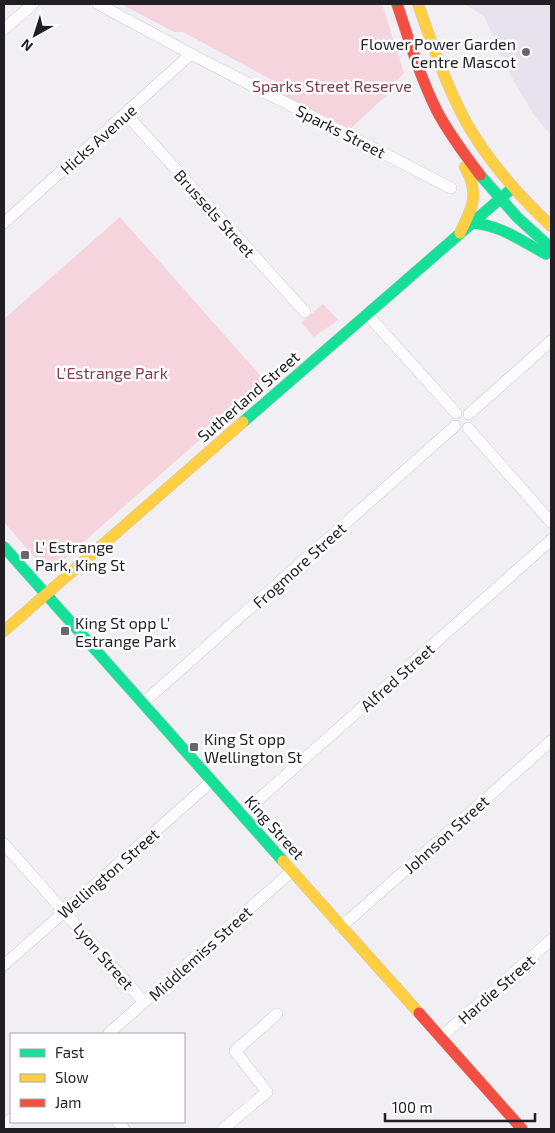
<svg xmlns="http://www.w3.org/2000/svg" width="555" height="1133" font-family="'Exo 2',sans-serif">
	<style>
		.built { fill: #e8e2ee }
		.green { fill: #f6d4de }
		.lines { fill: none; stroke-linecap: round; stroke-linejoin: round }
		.street-casing { stroke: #ceccd1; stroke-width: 12 }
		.fast-casing { stroke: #ceccd1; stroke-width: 12 }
		.slow-casing { stroke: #ceccd1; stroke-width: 12 }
		.jam-casing { stroke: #ceccd1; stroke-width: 12 }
		.street { stroke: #fdfcfd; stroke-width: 11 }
		.fast { stroke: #16e098; stroke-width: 11 }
		.slow { stroke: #ffcf43; stroke-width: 11 }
		.jam { stroke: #f24e42; stroke-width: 11 }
		.poi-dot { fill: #6a676c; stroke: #fff; stroke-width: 2 }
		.labels { text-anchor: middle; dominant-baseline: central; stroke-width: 5; stroke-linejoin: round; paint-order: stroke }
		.poi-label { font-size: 16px; fill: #211f23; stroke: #fff; text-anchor: start }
		.park-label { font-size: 16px; fill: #833a4f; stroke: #fff }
		.street-label { font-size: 16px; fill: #211f23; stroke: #fff }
	</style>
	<rect width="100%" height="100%" fill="#f1eef4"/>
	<!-- built -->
	<polygon class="built" points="464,4 551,4 551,135 534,115 512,78 484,16"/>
	<!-- green -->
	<g class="green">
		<polygon points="121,4 382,4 404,73 390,88 392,90 348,131 272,90 276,86 272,84 276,82 183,32 174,32"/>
		<polygon points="120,217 266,382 48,573 4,522 4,319"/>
		<polygon points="323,304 338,320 314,337 301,323"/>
	</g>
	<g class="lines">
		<defs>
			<g id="street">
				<polyline points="98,4 191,54 451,188"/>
				<polyline points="4,29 33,4"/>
				<polyline points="126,114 305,312"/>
				<polyline points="4,223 191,54"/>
				<polyline points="367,314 456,413"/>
				<polyline points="469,414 551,341"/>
				<polyline points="468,428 551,522"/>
				<polyline points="143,703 455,426"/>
				<polyline points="242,814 551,540"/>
				<polyline points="4,844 144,1002"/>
				<polyline points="341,927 551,741"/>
				<polyline points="4,965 212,781"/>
				<polyline points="108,1034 292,871"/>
				<polyline points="441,1037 551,940"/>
				<polyline points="118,1122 124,1129"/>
				<polyline points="4,1125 11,1119"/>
				<polyline points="223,1129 267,1092 235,1051 277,1014"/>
			</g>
			<g id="fast">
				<polyline points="480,175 517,217 551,248"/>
				<path d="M472,223c29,2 49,18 74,31"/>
				<polyline points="243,422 509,191"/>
				<polyline points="4,547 283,861"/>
			</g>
			<g id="slow">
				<path d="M418,4c14,40 28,81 48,118 22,39 52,73 85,104"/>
				<path d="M460,233c13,-27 20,-38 5,-66"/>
				<polyline points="4,631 243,422"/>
				<polyline points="283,861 419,1013"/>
			</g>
			<g id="jam">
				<path d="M397,4c12,36 23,73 40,107 12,23 28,44 43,64"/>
				<polyline points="419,1013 522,1129"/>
			</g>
		</defs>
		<!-- street casing -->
		<use href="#street" class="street-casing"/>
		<!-- fast casing -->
		<use href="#fast" class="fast-casing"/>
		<!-- slow casing -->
		<use href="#slow" class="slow-casing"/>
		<!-- jam casing -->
		<use href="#jam" class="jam-casing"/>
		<!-- street -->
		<use href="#street" class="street"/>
		<!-- fast -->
		<use href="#fast" class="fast"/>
		<!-- slow -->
		<use href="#slow" class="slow"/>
		<!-- jam -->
		<use href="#jam" class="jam"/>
	</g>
	<!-- markers -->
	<g class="poi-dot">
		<circle cx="526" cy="52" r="5"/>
		<rect x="20" y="550" width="10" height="10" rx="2.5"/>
		<rect x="60" y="626" width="10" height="10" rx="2.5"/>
		<rect x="189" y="742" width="10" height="10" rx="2.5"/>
	</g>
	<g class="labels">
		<!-- poi labels -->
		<g class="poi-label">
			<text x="516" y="43" text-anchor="end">Flower Power Garden<tspan x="516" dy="18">Centre Mascot</tspan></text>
			<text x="35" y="546">L' Estrange<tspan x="35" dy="18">Park, King St</tspan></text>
			<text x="75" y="622">King St opp L'<tspan x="75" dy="18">Estrange Park</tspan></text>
			<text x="204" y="738">King St opp<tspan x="204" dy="18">Wellington St</tspan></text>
		</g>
		<!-- park labels -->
		<g class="park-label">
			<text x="332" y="85">Sparks Street Reserve</text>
			<text x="112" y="372">L'Estrange Park</text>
		</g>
		<!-- street labels -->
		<g class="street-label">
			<text transform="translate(341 131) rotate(27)">Sparks Street</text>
			<text transform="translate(98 139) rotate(-42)">Hicks Avenue</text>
			<text transform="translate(215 213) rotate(48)">Brussels Street</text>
			<text transform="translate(248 396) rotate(-41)">Sutherland Street</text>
			<text transform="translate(299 565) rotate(-42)">Frogmore Street</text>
			<text transform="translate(397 677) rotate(-42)">Alfred Street</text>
			<text transform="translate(275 827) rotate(48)">King Street</text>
			<text transform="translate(446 834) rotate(-42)">Johnson Street</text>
			<text transform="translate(108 873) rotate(-41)">Wellington Street</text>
			<text transform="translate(200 953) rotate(-42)">Middlemiss Street</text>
			<text transform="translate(104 956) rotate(49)">Lyon Street</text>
			<text transform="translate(496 989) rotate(-41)">Hardie Street</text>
		</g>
	</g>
	<!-- border -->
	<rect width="555" height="1133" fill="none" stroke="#211f23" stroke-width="10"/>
	<!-- legend -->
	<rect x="10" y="1033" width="175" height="90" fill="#ffffff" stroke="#a6a5a7"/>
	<rect x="20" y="1049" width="25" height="8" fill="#16e098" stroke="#a6a5a7"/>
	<text x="55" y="1058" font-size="15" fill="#211f23">Fast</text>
	<rect x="20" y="1074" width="25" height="8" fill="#ffcf43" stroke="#a6a5a7"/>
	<text x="55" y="1083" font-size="15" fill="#211f23">Slow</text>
	<rect x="20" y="1099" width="25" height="8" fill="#f24e42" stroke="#a6a5a7"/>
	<text x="55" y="1108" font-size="15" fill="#211f23">Jam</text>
	<!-- north arrow -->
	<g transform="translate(35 35) rotate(219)" stroke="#ffffff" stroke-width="4" paint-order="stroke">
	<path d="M0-4L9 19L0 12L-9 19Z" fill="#211f23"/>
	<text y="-8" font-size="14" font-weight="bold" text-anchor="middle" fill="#211f23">N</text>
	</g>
	<!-- scale -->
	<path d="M385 1113v8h150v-8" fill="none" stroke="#211f23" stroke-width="2.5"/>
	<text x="392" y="1113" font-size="15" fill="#211f23" stroke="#ffffff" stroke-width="4" paint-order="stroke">100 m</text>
</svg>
